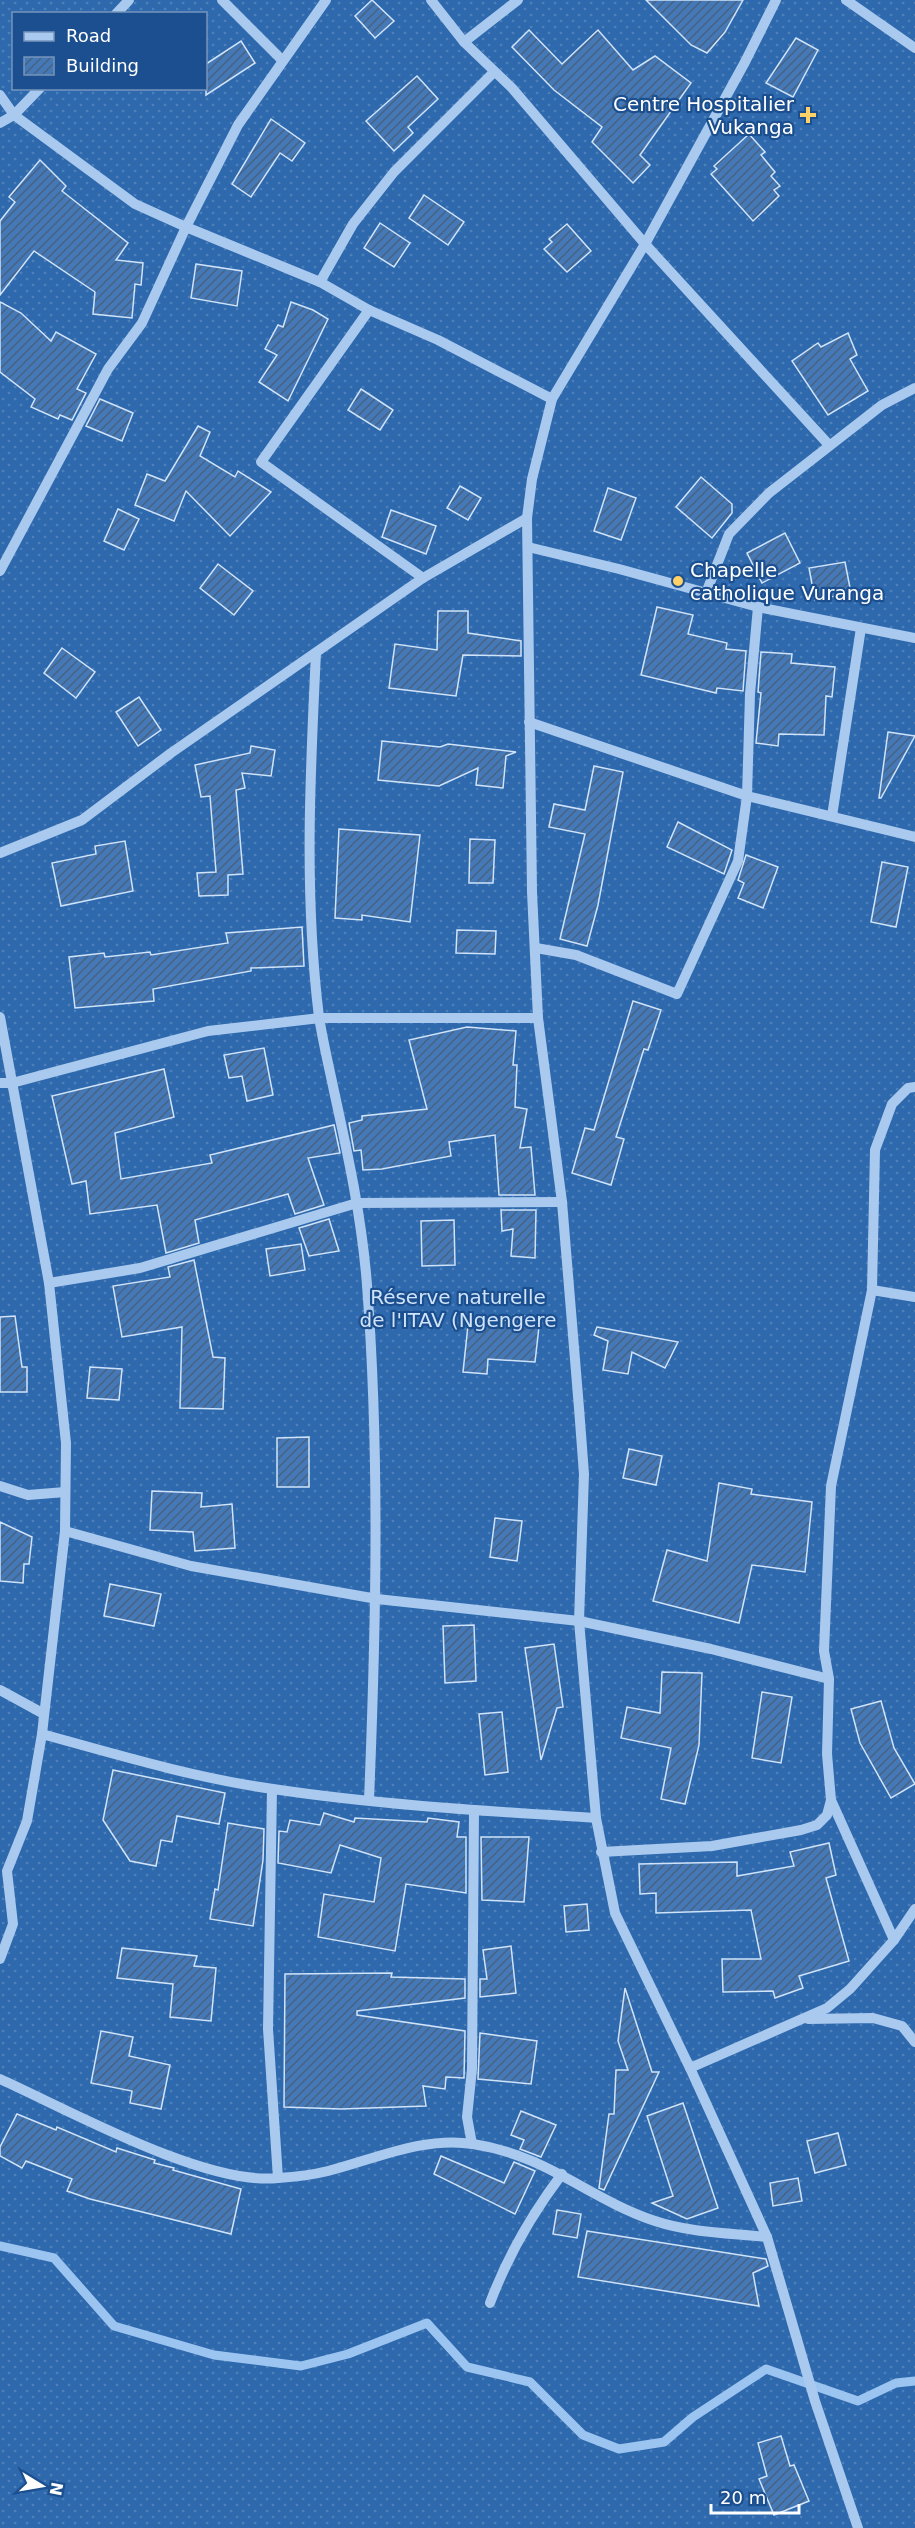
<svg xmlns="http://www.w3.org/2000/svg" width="915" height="2528" font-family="'DejaVu Sans',sans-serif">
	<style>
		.grass { fill: url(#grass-dots); fill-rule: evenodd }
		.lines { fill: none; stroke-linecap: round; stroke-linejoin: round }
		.stream { stroke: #9cc4f0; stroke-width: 9 }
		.building { fill: url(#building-hatch); stroke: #cfe3fa; stroke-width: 1.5 }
		.minor { stroke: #a9c9ee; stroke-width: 10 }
		.poi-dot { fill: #ffd166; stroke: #1b4f8f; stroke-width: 2 }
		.labels { text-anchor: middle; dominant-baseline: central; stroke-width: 4.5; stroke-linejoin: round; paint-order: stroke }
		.poi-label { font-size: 20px; fill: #fff; stroke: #1b4f8f; text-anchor: end }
		.park-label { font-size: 20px; fill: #cfe3fa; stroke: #1b4f8f }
	</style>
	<defs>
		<pattern id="grass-dots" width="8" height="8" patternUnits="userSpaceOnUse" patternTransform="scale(1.5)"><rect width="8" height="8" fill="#2e69ad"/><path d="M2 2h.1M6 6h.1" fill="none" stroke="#4d80b9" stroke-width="1.8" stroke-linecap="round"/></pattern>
		<pattern id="building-hatch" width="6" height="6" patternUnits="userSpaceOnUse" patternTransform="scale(1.5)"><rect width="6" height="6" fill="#4478b7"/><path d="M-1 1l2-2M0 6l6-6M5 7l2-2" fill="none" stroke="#486282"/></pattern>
	</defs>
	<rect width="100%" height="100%" fill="#1b4f8f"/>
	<!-- grass -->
	<path class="grass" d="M0,0h915v2528h-915zM14,14h192v74h-192z"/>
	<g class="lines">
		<!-- stream -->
		<polyline class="stream" points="0,2246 54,2258 114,2326 214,2355 301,2366 348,2354 427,2323 467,2367 530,2382 583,2435 619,2449 664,2442 693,2417 766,2369 858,2401 896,2383 915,2381"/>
	</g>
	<!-- building -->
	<g class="building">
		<polygon points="372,0 394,21 375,38 355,16"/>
		<polygon points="646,0 743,0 725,32 707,53 691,45"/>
		<polygon points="529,30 562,64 598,30 633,70 655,56 691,83 640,155 650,165 633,183 592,142 602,127 554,90 512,47"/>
		<polygon points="796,38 818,50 793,97 766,83"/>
		<polygon points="241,41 255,63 206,95 206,64"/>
		<polygon points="417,76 438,99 408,127 413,133 394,151 366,121"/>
		<polygon points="271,119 305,143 292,161 280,153 251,197 232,184"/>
		<polygon points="749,134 765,152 761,155 775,172 771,176 780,186 774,190 779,196 753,221 711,174 717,169 714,166"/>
		<polygon points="40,160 66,186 62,191 128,243 116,260 143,263 141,285 135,284 132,318 93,314 95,292 34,251 0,295 0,221 15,202 9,197"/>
		<polygon points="424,195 464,222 448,245 409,218"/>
		<polygon points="380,223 410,243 394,267 364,248"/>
		<polygon points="567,224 591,251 567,272 544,249 552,242 549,239"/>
		<polygon points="196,264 242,271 237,306 191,298"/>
		<polygon points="0,302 21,313 51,341 56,332 96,354 77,389 86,393 72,420 60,415 58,419 31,407 35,399 0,372"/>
		<polygon points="291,302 313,310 328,319 288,401 259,382 277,355 265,349 278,325 283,327"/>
		<polygon points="848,333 857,355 850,359 868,391 828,415 792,361 818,343 821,347"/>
		<polygon points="361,389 393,410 380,430 348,410"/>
		<polygon points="100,399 133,413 122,441 86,426"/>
		<polygon points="198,426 210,432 200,456 235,477 238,471 271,492 230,536 186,491 174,521 135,505 147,474 165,481"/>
		<polygon points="701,477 732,504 732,513 712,538 676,507"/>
		<polygon points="460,486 481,498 468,520 447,508"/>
		<polygon points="608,488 636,498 621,540 594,531"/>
		<polygon points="118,509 139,519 124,550 104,541"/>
		<polygon points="391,510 436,526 426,554 382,537"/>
		<polygon points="785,533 800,563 762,583 747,553"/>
		<polygon points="845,562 851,593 815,600 809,568"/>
		<polygon points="218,564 253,591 234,615 200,588"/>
		<polygon points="657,607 693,615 688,634 727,643 726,649 746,651 743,691 717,688 716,693 641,675"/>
		<polygon points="438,611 468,611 468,633 521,641 521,656 463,655 456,696 389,688 395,644 437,650"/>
		<polygon points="62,648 95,672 76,698 44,673"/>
		<polygon points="761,652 792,654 791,663 835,667 832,697 826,696 824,735 779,734 778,746 756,743 761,693 758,692"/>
		<polygon points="139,697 161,730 138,746 116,712"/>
		<polygon points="888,732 915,736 881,798 879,798"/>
		<polygon points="382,741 440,747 448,744 516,752 506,756 503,788 476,785 478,768 439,786 378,780"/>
		<polygon points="251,746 275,750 271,776 242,773 245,788 236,790 243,874 228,875 228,895 199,896 197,873 216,872 210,796 201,797 195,765 250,753"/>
		<polygon points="594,766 623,772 598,905 587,946 560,939 585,834 549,827 554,804 585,810"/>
		<polygon points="678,822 732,850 724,874 667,847"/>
		<polygon points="339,829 420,835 410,922 362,915 362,920 335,918"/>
		<polygon points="470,839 495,840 493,883 469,883"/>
		<polygon points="125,841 133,891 61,906 52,863 96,854 95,846"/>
		<polygon points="746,855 778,867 763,908 738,898 744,883 738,880"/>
		<polygon points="882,862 908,867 896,927 871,922"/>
		<polygon points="302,927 304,966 251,968 251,971 153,989 154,1001 75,1008 69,957 104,953 105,957 150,952 151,955 228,943 226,933"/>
		<polygon points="457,930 496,931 495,954 456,953"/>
		<polygon points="633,1001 661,1010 648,1050 644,1049 616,1137 624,1139 611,1185 572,1173 585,1128 594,1130"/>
		<polygon points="467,1027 516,1031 513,1065 517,1065 515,1107 527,1109 520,1148 531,1147 535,1195 499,1195 495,1135 449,1142 451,1156 382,1169 363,1170 361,1150 354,1151 349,1123 362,1120 362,1116 427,1109 409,1040"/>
		<polygon points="264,1048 273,1095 247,1101 242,1076 229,1078 224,1055"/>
		<polygon points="164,1069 174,1117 115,1133 121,1179 212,1163 210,1155 334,1125 340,1153 308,1158 324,1205 295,1214 288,1194 195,1220 199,1243 166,1253 157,1205 90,1214 86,1181 72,1184 52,1096"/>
		<polygon points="501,1210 536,1210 535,1258 511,1256 513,1229 502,1231"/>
		<polygon points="329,1219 339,1251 309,1256 299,1228"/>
		<polygon points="454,1220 455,1265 422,1266 421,1221"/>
		<polygon points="301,1244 305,1270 270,1276 266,1249"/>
		<polygon points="194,1260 213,1357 225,1358 223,1409 180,1408 182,1327 122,1337 113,1286 170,1277 168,1267"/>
		<polygon points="514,1315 540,1318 535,1362 488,1359 487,1374 463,1372 469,1316 513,1321"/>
		<polygon points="15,1316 22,1367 27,1367 27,1392 0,1392 0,1317"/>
		<polygon points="597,1327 635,1334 678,1342 665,1368 632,1352 628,1374 603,1370 608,1341 594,1335"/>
		<polygon points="90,1367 122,1369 119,1400 87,1398"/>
		<polygon points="309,1437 309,1487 277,1487 277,1438"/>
		<polygon points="629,1449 662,1456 656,1485 623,1478"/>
		<polygon points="719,1483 752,1489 751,1494 812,1502 805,1572 752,1565 739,1623 653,1601 667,1550 707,1561"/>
		<polygon points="152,1491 202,1493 201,1507 232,1504 235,1548 195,1551 193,1532 150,1530"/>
		<polygon points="495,1518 522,1521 517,1561 490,1557"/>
		<polygon points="0,1522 32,1537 29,1564 24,1564 23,1583 0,1581"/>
		<polygon points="110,1584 161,1594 154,1626 104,1616"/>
		<polygon points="474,1625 476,1681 445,1683 443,1626"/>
		<polygon points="554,1644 563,1707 557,1708 541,1760 525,1648"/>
		<polygon points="662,1672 702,1673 699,1745 685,1804 661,1799 671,1748 621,1738 627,1707 660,1713"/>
		<polygon points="762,1692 792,1697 781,1763 752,1758"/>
		<polygon points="881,1701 894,1748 915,1784 891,1798 860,1743 851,1709"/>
		<polygon points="502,1712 508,1772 485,1775 479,1714"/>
		<polygon points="113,1770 225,1793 219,1824 177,1816 172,1842 161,1840 156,1866 130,1861 103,1820"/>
		<polygon points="324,1813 354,1822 355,1818 427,1822 428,1818 459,1822 457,1837 466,1837 466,1893 406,1884 395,1951 318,1937 324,1894 374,1902 381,1858 340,1845 331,1873 278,1863 279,1831 287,1832 290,1820 320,1825"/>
		<polygon points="228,1823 264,1829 263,1860 253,1926 210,1919 215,1889 218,1890"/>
		<polygon points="481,1837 529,1837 524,1902 482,1900"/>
		<polygon points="829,1843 836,1875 826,1878 849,1961 799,1976 803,1988 775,1998 773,1991 723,1992 722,1959 761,1959 751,1910 656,1913 656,1893 640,1894 639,1864 737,1862 737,1876 794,1866 790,1852"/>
		<polygon points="587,1904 589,1930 566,1932 564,1906"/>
		<polygon points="511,1946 516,1993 480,1997 480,1979 487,1979 483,1950"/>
		<polygon points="122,1948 197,1956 194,1966 216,1968 211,2021 170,2017 173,1984 117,1978"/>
		<polygon points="392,1973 391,1977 465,1979 465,1998 357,2011 357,2015 465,2031 464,2078 446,2077 445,2089 423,2086 426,2106 341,2109 284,2107 285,1974"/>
		<polygon points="625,1988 652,2072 659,2072 604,2190 599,2188 609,2114 614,2114 616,2070 628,2070 618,2041"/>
		<polygon points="101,2031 133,2037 129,2056 170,2065 161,2109 130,2103 132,2091 91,2083"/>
		<polygon points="480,2033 537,2041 531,2084 478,2079"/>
		<polygon points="683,2103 718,2208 687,2219 652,2203 673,2196 647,2116"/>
		<polygon points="521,2111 556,2125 541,2157 520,2149 524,2140 511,2135"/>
		<polygon points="17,2114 56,2130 57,2127 116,2152 117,2148 155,2160 154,2163 174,2168 173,2170 241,2189 231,2234 90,2199 67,2191 72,2179 26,2161 22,2168 0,2156 0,2147"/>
		<polygon points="838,2133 846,2165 815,2173 807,2141"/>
		<polygon points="441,2156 504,2183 514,2162 535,2171 515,2214 434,2174"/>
		<polygon points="798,2178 802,2201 773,2206 770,2183"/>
		<polygon points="557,2210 581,2214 577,2238 553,2234"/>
		<polygon points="587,2231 766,2259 768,2266 753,2273 759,2306 578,2277"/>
		<polygon points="781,2436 790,2466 794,2465 809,2501 774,2515 759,2479 767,2476 758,2443"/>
	</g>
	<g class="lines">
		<!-- minor -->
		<g class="minor">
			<polyline points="222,0 282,60"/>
			<polyline points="431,0 464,42 512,88 645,244 829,445"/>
			<polyline points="776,0 745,62 645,244 552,399 532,479 527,518 532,892 538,1018 562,1202 579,1408 584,1474 579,1621 596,1818 615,1913 690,2068 767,2237 815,2401 858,2528"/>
			<polyline points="846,0 915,48"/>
			<polyline points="116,14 129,0"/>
			<polyline points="464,42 518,0"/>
			<polyline points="0,95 14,115 135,204 186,227 238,125 326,0"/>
			<polyline points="0,123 14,115 40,88"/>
			<polyline points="320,282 353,224 394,172 494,72"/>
			<polyline points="369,310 261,462 423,578"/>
			<polyline points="528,547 619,569 758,607 915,638"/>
			<polyline points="0,571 108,369 142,323 186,227 320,282 369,310 438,340 552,399"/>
			<polyline points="706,593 729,534 769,493 882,405 915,388"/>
			<path d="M316,653c-6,122 -12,243 3,364 4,25 10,50 15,74 14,64 28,128 33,194 13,172 9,343 2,515"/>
			<polyline points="529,722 747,796 915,837"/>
			<polyline points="832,816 861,628"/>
			<polyline points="0,853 82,820 171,753 423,578 527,518"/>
			<polyline points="536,948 576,955 677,994 738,861 747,796 750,694 758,607"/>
			<polyline points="0,1017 49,1283 66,1443 65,1531 42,1734 27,1821 7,1871 13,1924 0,1959"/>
			<polyline points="0,1083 12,1083 208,1031 320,1018 538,1018"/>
			<polyline points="49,1283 140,1268 357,1203 562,1202"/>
			<polyline points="872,1290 915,1297"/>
			<polyline points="0,1486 28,1495 65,1492"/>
			<polyline points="65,1531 191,1566 377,1599 579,1621 711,1649 829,1679"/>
			<polyline points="0,1690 44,1714"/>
			<path d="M42,1734c76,21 153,44 231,55 107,16 215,22 323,29"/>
			<polyline points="272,1789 268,2029 278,2178"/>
			<polyline points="831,1800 894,1940"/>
			<polyline points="601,1852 712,1846 801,1830 817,1825 827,1815 831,1800 827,1754 829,1679 824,1651 831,1486 872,1290 875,1150 892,1104 908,1088 915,1087"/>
			<polyline points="808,2019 873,2018 902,2026 915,2042"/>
			<polyline points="690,2068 827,2008 850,1989 894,1940 915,1909"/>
			<path d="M0,2079c69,31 205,107 278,99 16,-1 34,-3 50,-7 47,-12 96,-35 145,-27 74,11 116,55 182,77 36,12 76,12 112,16"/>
			<polyline points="472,2144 467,2117 472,2069 474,1810"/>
			<path d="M490,2303c18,-48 41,-88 72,-129"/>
		</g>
	</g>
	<!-- markers -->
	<g class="poi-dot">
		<path d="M805 106h6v6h6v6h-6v6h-6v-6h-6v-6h6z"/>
		<circle cx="678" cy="581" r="6"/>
	</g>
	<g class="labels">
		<!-- poi labels -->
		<g class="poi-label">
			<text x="794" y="104">Centre Hospitalier<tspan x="794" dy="23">Vukanga</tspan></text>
			<text x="690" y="570" text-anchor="start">Chapelle<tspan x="690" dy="23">catholique Vuranga</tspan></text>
		</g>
		<!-- park labels -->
		<g class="park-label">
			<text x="458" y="1297">Réserve naturelle<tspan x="458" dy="23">de l'ITAV (Ngengere</tspan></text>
		</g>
	</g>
	<!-- legend -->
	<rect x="12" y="12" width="195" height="78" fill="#1b4f8f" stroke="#7695bc" stroke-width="1.5"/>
	<rect x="24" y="32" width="30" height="9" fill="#a9c9ee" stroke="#7695bc" stroke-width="1.5"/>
	<text x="66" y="42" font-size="18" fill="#ffffff">Road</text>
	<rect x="24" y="57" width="30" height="18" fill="url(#building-hatch)" stroke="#7695bc" stroke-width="1.5"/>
	<text x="66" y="72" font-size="18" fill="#ffffff">Building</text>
	<!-- north arrow -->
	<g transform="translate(42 2486) rotate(101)" stroke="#1b4f8f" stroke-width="4.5" paint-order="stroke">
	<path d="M0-4.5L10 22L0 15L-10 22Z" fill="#ffffff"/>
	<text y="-9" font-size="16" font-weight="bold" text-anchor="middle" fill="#ffffff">N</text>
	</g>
	<!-- scale -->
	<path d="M711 2504v9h88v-9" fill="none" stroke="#ffffff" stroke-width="3"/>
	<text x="720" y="2504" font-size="18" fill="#ffffff" stroke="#1b4f8f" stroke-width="4.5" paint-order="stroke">20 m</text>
</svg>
